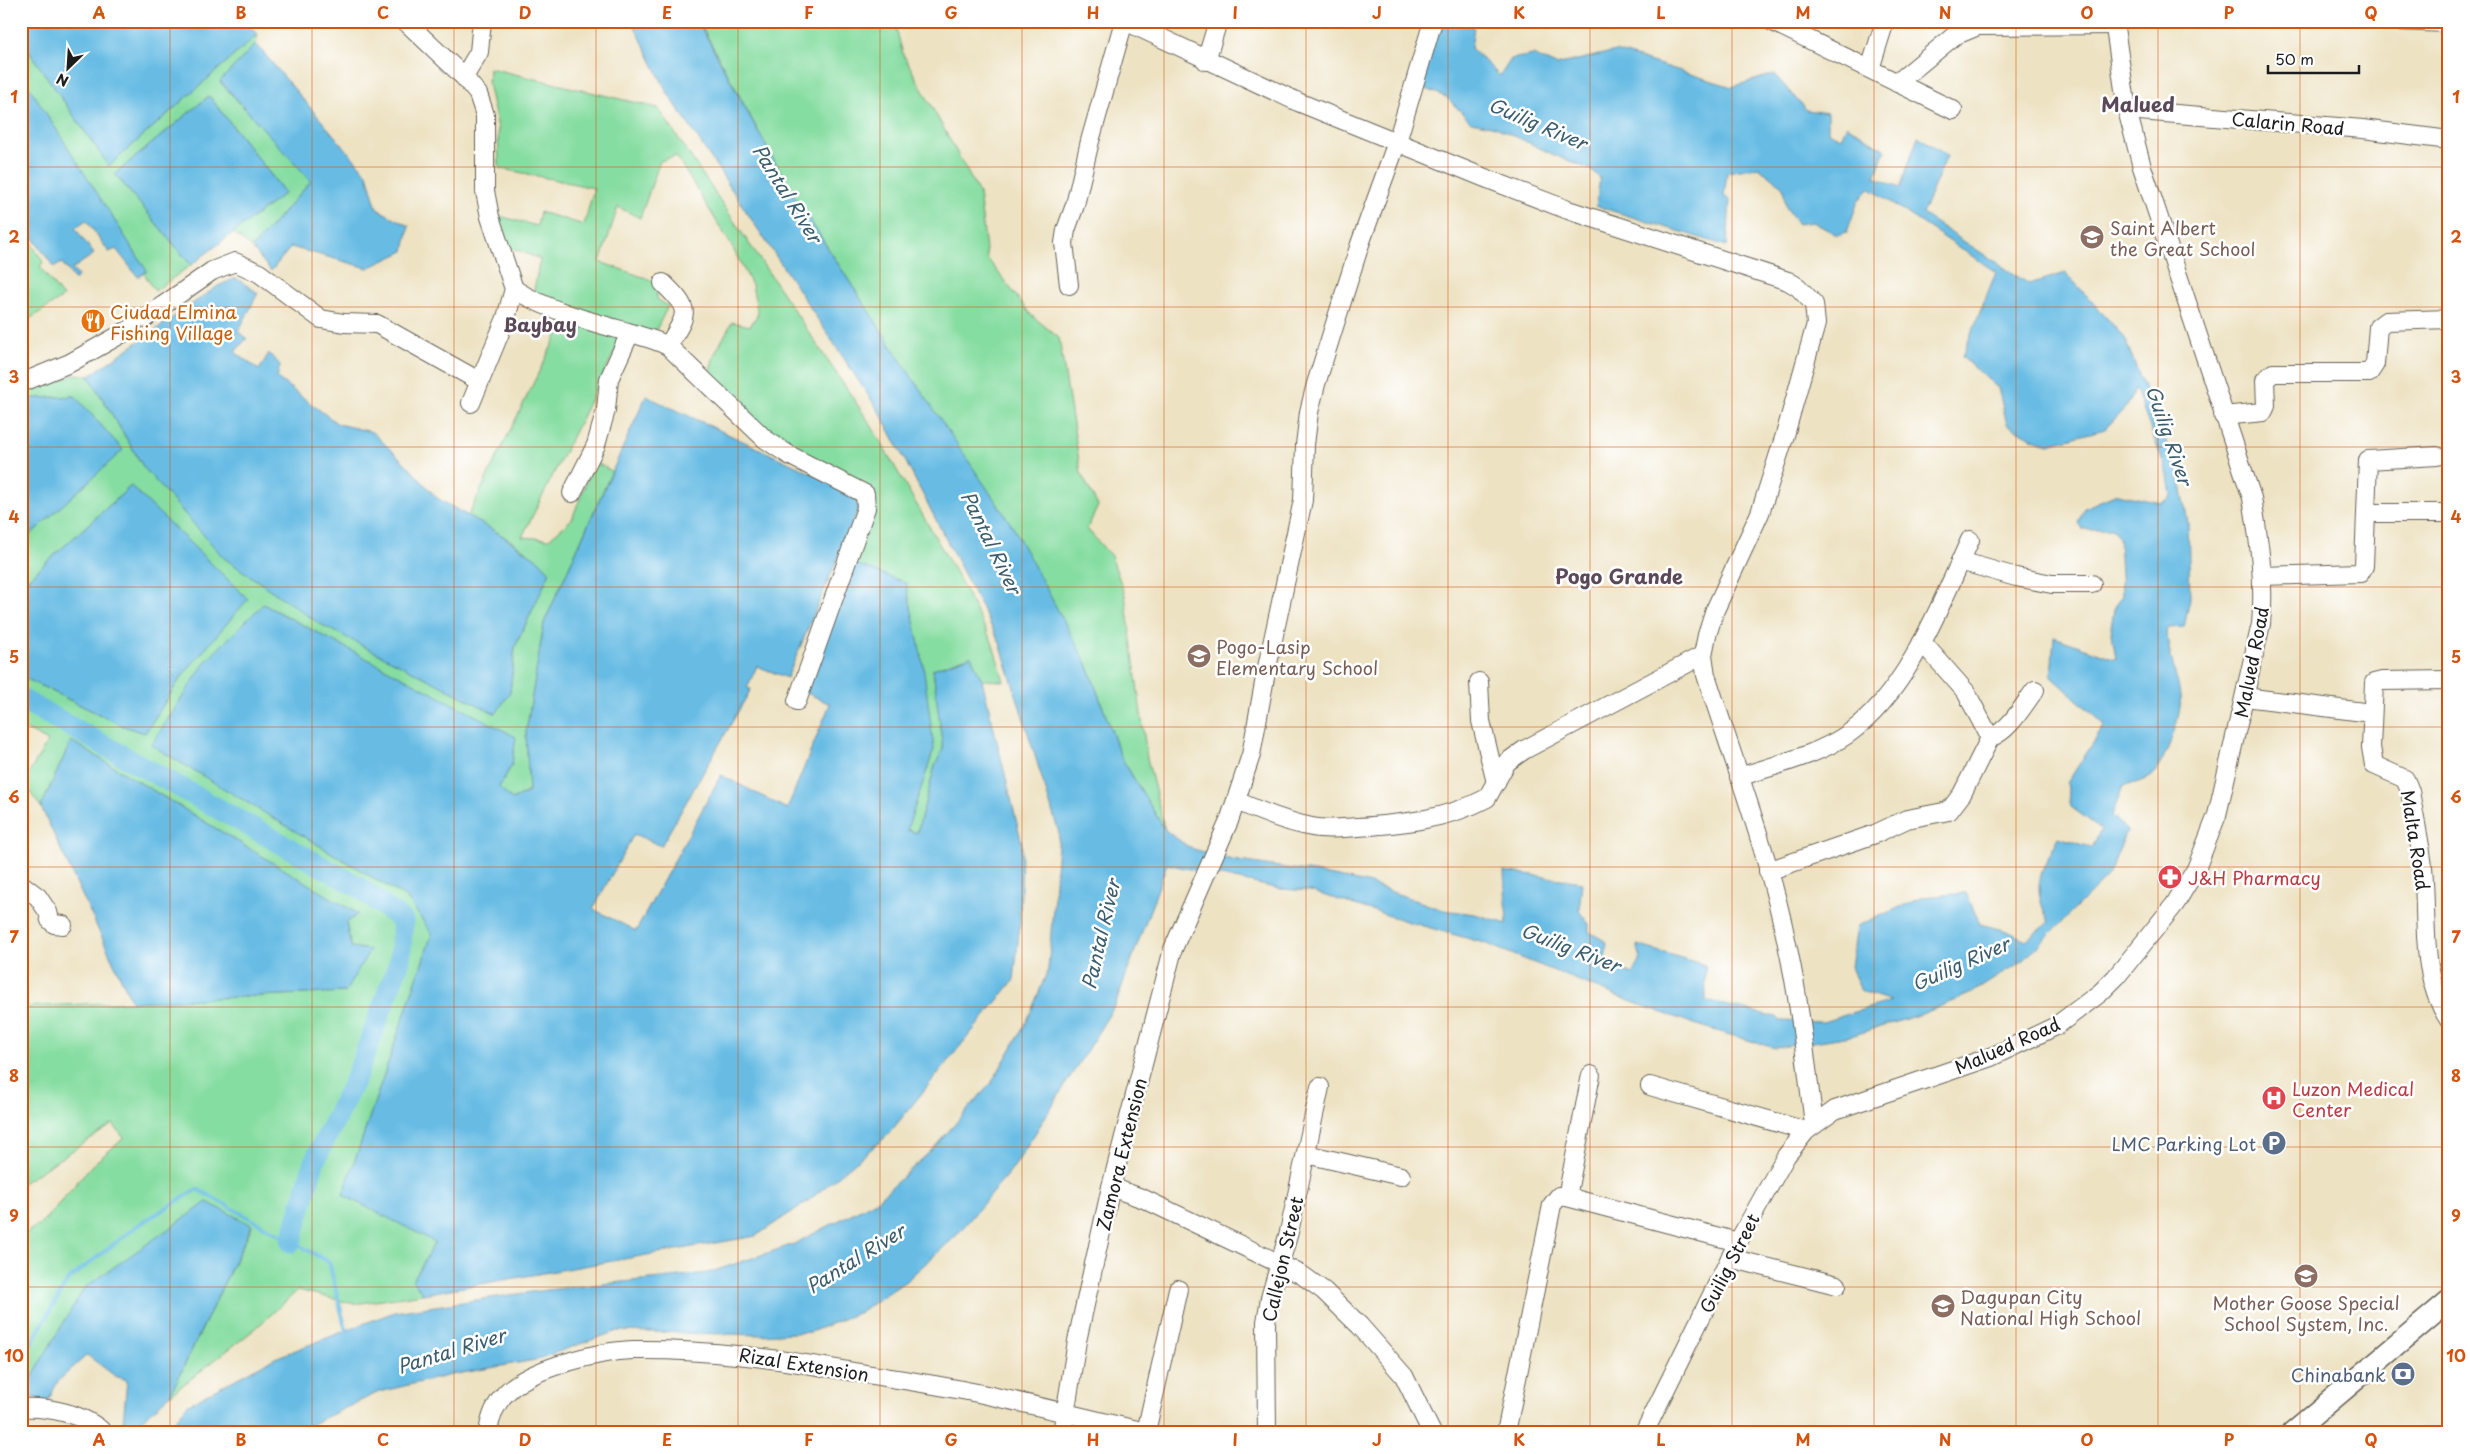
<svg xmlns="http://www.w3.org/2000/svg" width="2470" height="1454" font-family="'Playpen Sans',sans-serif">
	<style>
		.green { fill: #86dda1; stroke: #517c5e }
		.water { fill: #67bce4; stroke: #426c80 }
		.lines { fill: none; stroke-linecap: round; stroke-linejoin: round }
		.stream { stroke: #67bce4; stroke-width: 4 }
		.river { stroke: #67bce4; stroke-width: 21 }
		.minor-casing { stroke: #656156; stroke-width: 20 }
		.major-casing { stroke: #656156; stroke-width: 24 }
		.minor { stroke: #fff; stroke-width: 18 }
		.major { stroke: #fff; stroke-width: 21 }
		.grid { fill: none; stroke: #d4530e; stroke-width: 1; stroke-opacity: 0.55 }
		.labels { text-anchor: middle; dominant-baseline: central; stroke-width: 5; stroke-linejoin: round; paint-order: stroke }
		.street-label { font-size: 18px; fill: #1c1c1c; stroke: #fff }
		.education-label { font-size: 18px; fill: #785e54; stroke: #fff; text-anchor: start }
		.food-label { font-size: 18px; fill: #c56008; stroke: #fff; text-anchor: start }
		.health-label { font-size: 18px; fill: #be3a42; stroke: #fff; text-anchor: start }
		.service-label { font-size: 18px; fill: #4e5e75; stroke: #fff; text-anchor: end }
		.water-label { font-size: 19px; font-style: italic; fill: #3a5c6c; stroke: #fff }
		.neighbourhood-label { font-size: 19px; font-weight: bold; fill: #5b4858; stroke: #fff }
		.quarter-label { font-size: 20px; font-weight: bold; fill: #5b4858; stroke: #fff }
		.neatline { fill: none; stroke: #d4530e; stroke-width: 2 }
		.grid-label { font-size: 16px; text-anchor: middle; font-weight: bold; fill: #d4530e }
	</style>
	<rect width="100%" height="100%" fill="#fff"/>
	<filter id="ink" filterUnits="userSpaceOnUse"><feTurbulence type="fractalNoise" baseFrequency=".02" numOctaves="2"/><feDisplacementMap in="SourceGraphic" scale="10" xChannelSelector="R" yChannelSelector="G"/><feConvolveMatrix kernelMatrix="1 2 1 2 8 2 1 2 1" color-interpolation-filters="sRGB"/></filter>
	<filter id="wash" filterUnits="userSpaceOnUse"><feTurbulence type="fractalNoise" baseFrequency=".0096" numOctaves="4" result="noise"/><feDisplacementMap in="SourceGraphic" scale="20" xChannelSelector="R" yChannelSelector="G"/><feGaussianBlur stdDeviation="1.12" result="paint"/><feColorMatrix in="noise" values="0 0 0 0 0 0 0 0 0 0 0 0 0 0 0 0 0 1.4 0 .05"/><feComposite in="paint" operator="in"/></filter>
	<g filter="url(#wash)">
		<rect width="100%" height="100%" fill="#ede2c2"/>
		<!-- green -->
		<g class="green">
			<polygon points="699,21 894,21 903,54 979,193 987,258 1030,314 1059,338 1081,473 1098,506 1087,529 1111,556 1125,595 1147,758 1165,830 1121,757 1087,664 899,358 789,188"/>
			<polygon points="258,34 256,44 220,82 312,181 252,248 233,233 285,193 209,96 115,174 191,265 155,291 21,75 21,40 109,166"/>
			<polygon points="489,68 658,108 871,425 961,582 992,642 1004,681 982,680 971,656 933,669 943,749 935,766 917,833 907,829 934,749 851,562 874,500 824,466 769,434 709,375 714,355 732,322 750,326 758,314 752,285 730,243 676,156 660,161 640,218 618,207 600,262 657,282 657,299 668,306 654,334 533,295 540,259 501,244 492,214 537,226 540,212 584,225 594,188 499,168 498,128 488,83"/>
			<polygon points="21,227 43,262 40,267 63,297 28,320 21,303"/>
			<path d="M567,315l55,22 -100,200 27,2 23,-20 22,-57 18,9 -68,152 -18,110 3,58 -17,9 -13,-13 13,-22 -360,-20 255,153 25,36 -89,261 93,47 -23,38 10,14 -69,10 -56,-14 -43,39 -85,66 82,-169 -210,133 -18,35 -3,-1v-157l23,-15 47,-55 33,-28 -11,-14 -92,60v-177l324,-15 24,-42 -18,-3 -5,-24 11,-9 -286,-173 -30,66 -18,-24 25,-42 -27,-14v-51l102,50 22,7 37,-57 -51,-190 -110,99v-57l8,8 46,-140 -54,3v-7l56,-18 12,2 55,92 366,224 5,-45 35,-75c-23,-24 -53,-40 -82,-56z"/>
		</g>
		<!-- water -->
		<g class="water">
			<polygon points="26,21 241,21 258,34 109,166 21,40 21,24"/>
			<path d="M632,21h66l91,167 110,170 114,169 74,137 34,93 44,73 25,18 42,12 82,12 53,11 76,27 32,4 32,10 -3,-53 78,11 -3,29 10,13v8l18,10 -2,20 27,12 9,-16 -4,-13 68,20 1,36 71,16 3,4 43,1 68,-21 -30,-10 -10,-24 6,-41 66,-29 43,-4 14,31 27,7 19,9 23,-18c-19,-38 -8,-50 10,-85l33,11 9,-19 -30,-22 -4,-24 38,-58 -54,-49 3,-39 62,22 -5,-32 3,-17 8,-15 -3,-58 -7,-8h-30l-4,-6 6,-15 33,-14 45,9 9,-6 -3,-22 -33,-87 -8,18 -22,23 -56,15 -16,-5 -26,-15 -9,-36 -36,-31 34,-85 -127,-84 -11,13 -11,31 -10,3 -24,-13 -15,2 -12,-17 -3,-20 -24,-20 -32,5 -3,25 6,2 -3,47 -131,-40 4,-28 -10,-9 -36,-14 -58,-28 -25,-5 -25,-25 -27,-11 14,-46 16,-19 25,6 -3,21 29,28 11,-17 22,-4 23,10 60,-14 116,36 42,-13 32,36 22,3v19l13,6 6,-13 38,25 -10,27 25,11 18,-52 29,20 -25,58 107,70 37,-11 58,64 55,137 9,49 2,76 -6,28 -16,1c-4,15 10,49 12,68 3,18 -14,62 -25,76 -7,8 -22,12 -32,14l-11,29 15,16 -19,45 -84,84 -52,33 -50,21 -71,22 -76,12 -72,-21 -71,-25 -148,-59 -75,-21 -99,-31 -30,-2 -113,-25 -52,141 -99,159 -60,72 -50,45 -46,31 -49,20 -51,3 -143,-4 -82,29 -84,15 -72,17 -86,41h-128l22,-28 88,-47 119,-46 152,-22 162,-17 86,-29 82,-43 56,-51 60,-68 35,-61 21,-51 11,-137 -59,-190 -118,-227 -215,-324z"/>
			<polygon points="256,44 367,174 377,209 409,226 404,251 368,268 291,247 271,271 252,248 311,181 220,81"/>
			<polygon points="21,74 147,271 138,277 116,249 109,252 86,220 75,228 94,254 72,269 78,276 75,280 62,263 54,267 21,222"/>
			<polygon points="209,96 285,193 191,265 115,174"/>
			<polygon points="236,278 258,293 238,332 247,338 235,352 259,370 269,353 280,365 277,378 338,424 372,432 405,463 437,498 498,533 540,561 550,572 515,647 510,692 496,714 320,624 224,558 144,468 89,376 218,286"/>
			<polygon points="75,396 123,450 29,536 21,528 21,399"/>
			<polygon points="646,396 856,494 858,510 787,678 757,666 747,688 751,689 661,846 634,834 593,909 636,931 721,775 787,809 830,704 803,691 851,562 906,583 923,664 934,749 907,830 917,833 935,766 943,749 933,669 971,656 982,680 1022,844 1020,924 1014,980 887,1136 808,1201 756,1236 423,1294 413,1280 435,1242 343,1195 432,934 407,898 151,745 206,661 263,604 516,737 512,765 499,787 512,800 529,792 526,733 544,623"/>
			<polygon points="131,486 248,599 182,676 145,733 123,726 21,676 21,585"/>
			<polygon points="71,741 358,914 346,923 351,947 370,950 345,992 132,1002 41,807"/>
			<polygon points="207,1202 252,1225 170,1395 127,1433 122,1433 127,1380 115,1376 87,1355 58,1381 47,1403 24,1394 42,1359 84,1288"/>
			<polygon points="2442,1400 2449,1400 2449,1433 2443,1433"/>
		</g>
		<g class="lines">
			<!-- stream -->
			<polyline class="stream" points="21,1361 68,1280 137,1226 197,1189 329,1262 347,1335"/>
			<!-- river -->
			<polyline class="river" points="21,699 359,887 403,921 400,960 357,1075 314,1162 291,1242"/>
		</g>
	</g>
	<g filter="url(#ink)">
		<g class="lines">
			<defs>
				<g id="minor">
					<polyline points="405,21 464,77 478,94 485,115 485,191 490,217 514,289 506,318 471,403"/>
					<path d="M1125,21l173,81 187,76 83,32 220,71 10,6 16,17 2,20 -31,111 -25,78 -45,97 -8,25 -4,20 3,20c28,87 63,180 81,269 13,59 19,119 27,180"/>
					<polyline points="1771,21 1953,110"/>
					<polyline points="2392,21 2449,23"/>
					<polyline points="1206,61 1218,21"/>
					<polyline points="1870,69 1885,21"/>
					<polyline points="464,77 479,52 482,21"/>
					<polyline points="1897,83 1954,36 1978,26 2115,25"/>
					<polyline points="2127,110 2363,129 2449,140"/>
					<path d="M663,283c29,28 25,29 5,63"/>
					<polyline points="1069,285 1064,243 1066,230 1075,205 1090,141 1124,21"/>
					<path d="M514,289c32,21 78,33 114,43 15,5 27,7 40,14l97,93 24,16 76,39 1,14 -69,193"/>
					<polyline points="145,318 212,271 235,262 259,273 321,319 344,323 377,324 479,381"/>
					<polyline points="21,383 70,363 132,328"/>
					<polyline points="2223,416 2263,412 2266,406 2265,380 2273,373 2369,373 2375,364 2378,327 2386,321 2449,319"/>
					<polyline points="572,493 596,445 606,410 609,379 630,333"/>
					<polyline points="2368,513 2445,513"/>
					<polyline points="1960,561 2016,577 2052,584 2092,584"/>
					<polyline points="2262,576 2360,573 2364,566 2368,460 2437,456"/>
					<polyline points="1922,642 1966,692 1990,738"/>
					<path d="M2449,680l-67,1 -8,2 -3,64 3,18 31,14 5,12c4,25 10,50 13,76 5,51 -4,108 26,153"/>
					<polyline points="1479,682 1481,721 1496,783"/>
					<polyline points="2245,697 2371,713"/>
					<path d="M1739,777c36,-12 77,-21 109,-43 59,-41 93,-130 122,-194"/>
					<path d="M1237,801c24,11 49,21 75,26 15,3 31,1 46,0 44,-3 90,-8 129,-29l20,-36 17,-12 179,-95"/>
					<path d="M1768,871l107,-37 32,-15 42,-8 13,-17 28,-56c20,-8 32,-31 45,-48"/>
					<polyline points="21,884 38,897 48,912 50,920 54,924 63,925"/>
					<polyline points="1650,1086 1806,1131"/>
					<polyline points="1306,1154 1401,1176"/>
					<polyline points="1111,1187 1144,1199 1278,1263 1302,1275 1324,1291 1360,1326 1404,1376 1432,1433"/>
					<polyline points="1567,1197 1591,1075"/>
					<polyline points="1730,1258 1837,1285"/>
					<path d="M21,1408c26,-2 64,6 83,25"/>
					<polyline points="1146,1432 1178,1289"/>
					<path d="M488,1433c2,-16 7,-29 18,-40 24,-25 94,-42 127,-43 75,-1 148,9 221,22 36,6 72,11 108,18 63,12 125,29 188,43"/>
					<polyline points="1062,1433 1077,1341 1111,1187 1173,949 1229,821 1251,755 1266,672 1303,500 1305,445 1309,412 1316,384 1360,244 1397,142 1433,21"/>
					<polyline points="1267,1433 1266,1322 1270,1298 1289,1232 1320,1087"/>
					<polyline points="1506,1433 1552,1205 1559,1196 1567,1197 1738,1242"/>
					<path d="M1644,1433l94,-191 48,-86 20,-25 29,-21 156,-53 65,-31 44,-33 16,-16 59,-73 21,-35 21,-54 44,-191c4,-43 -2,-84 -9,-126l-110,-331 -15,-57 -13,-89"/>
				</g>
				<polyline id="major" points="2292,1433 2449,1301"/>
			</defs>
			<!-- minor casing -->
			<use href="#minor" class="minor-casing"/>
			<!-- major casing -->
			<use href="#major" class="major-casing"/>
			<!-- minor -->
			<use href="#minor" class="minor"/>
			<!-- major -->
			<use href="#major" class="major"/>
		</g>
	</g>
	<!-- grid -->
	<path class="grid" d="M170,21v1412M312,21v1412M454,21v1412M596,21v1412M738,21v1412M880,21v1412M1022,21v1412M1164,21v1412M1306,21v1412M1448,21v1412M1590,21v1412M1732,21v1412M1874,21v1412M2016,21v1412M2158,21v1412M2300,21v1412M21,167h2428M21,307h2428M21,447h2428M21,587h2428M21,727h2428M21,867h2428M21,1007h2428M21,1147h2428M21,1287h2428"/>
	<!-- icons -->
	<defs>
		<symbol id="school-disc" viewBox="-11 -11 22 22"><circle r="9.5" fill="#8d6e63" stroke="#fff"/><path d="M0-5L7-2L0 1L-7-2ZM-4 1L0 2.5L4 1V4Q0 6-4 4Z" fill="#fff"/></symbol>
		<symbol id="restaurant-disc" viewBox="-11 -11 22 22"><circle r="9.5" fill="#e8710a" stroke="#fff"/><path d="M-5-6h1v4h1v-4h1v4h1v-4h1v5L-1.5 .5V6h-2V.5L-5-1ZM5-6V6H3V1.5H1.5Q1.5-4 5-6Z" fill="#fff"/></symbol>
		<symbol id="pharmacy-disc" viewBox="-11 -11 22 22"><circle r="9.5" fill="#e0444e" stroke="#fff"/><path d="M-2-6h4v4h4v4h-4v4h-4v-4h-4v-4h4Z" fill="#fff"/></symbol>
		<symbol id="hospital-disc" viewBox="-11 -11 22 22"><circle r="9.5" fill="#e0444e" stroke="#fff"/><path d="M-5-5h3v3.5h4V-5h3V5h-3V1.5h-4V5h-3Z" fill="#fff"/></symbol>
		<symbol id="parking-disc" viewBox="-11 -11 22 22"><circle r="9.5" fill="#5c6f8a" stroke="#fff"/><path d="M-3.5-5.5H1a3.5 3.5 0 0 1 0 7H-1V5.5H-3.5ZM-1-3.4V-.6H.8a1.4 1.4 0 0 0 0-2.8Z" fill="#fff"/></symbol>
		<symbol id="bank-disc" viewBox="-11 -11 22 22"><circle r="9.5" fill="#5c6f8a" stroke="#fff"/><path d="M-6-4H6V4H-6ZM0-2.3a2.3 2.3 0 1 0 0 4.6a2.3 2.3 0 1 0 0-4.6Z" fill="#fff"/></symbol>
	</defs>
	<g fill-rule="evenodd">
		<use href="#school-disc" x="2078" y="223" width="28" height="28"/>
		<use href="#restaurant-disc" x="79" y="307" width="28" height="28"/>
		<use href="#school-disc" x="1185" y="642" width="28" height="28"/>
		<use href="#pharmacy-disc" x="2156" y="863" width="28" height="28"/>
		<use href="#hospital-disc" x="2260" y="1084" width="28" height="28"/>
		<use href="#parking-disc" x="2260" y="1129" width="28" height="28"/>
		<use href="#school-disc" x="2292" y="1262" width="28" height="28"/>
		<use href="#school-disc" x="1929" y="1292" width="28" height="28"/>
		<use href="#bank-disc" x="2389" y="1360" width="28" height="28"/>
	</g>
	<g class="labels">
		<!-- street labels -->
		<g class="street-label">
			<text transform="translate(2288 123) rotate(5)">Calarin Road</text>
			<text transform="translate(2251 662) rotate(-79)">Malued Road</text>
			<text transform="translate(2416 840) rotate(81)">Malta Road</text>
			<text transform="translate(2007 1045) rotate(-24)">Malued Road</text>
			<text transform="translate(1121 1154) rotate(-76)">Zamora Extension</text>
			<text transform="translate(1282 1259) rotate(-77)">Callejon Street</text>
			<text transform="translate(1729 1263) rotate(-63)">Guilig Street</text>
			<text transform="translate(804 1364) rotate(9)">Rizal Extension</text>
		</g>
		<!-- education labels -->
		<g class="education-label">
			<text x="2110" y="227">Saint Albert<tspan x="2110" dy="21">the Great School</tspan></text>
			<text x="1216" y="646">Pogo-Lasip<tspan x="1216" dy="21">Elementary School</tspan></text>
			<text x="1960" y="1296">Dagupan City<tspan x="1960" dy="21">National High School</tspan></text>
			<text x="2306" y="1302" text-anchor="middle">Mother Goose Special<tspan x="2306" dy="21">School System, Inc.</tspan></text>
		</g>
		<!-- food labels -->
		<g class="food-label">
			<text x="110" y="311">Ciudad Elmina<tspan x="110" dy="21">Fishing Village</tspan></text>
		</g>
		<!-- health labels -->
		<g class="health-label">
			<text x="2188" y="877">J&amp;H Pharmacy</text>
			<text x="2292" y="1088">Luzon Medical<tspan x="2292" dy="21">Center</tspan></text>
		</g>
		<!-- service labels -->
		<g class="service-label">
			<text x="2256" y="1143">LMC Parking Lot</text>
			<text x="2386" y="1374">Chinabank</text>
		</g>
		<!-- water labels -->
		<g class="water-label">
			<text transform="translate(1538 123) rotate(23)">Guilig River</text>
			<text transform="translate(788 193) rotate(58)">Pantal River</text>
			<text transform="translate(2170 435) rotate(71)">Guilig River</text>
			<text transform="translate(992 542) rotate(64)">Pantal River</text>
			<text transform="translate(1100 934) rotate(-77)">Pantal River</text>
			<text transform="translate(1571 947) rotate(21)">Guilig River</text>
			<text transform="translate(1960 963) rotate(-24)">Guilig River</text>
			<text transform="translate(855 1258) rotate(-32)">Pantal River</text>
			<text transform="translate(451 1350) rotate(-17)">Pantal River</text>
		</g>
		<!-- neighbourhood labels -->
		<g class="neighbourhood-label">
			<text x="540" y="324">Baybay</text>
		</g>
		<!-- quarter labels -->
		<g class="quarter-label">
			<text x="2138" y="104">Malued</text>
			<text x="1619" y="576">Pogo Grande</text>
		</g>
	</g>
	<!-- margin -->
	<rect width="2470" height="1454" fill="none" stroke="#fff" stroke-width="55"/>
	<!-- north arrow -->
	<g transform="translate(68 68) rotate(205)" stroke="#ffffff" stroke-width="4" paint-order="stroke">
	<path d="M0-4L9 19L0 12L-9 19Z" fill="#1c1c1c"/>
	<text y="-8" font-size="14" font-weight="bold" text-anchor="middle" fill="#1c1c1c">N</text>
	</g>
	<!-- scale -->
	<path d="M2268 65v8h91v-8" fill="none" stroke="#1c1c1c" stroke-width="2.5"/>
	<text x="2275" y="65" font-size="15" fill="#1c1c1c" stroke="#ffffff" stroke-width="4" paint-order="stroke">50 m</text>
	<rect x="28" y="28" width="2414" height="1398" class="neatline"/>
	<g class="grid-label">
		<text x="99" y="19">A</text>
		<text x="241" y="19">B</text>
		<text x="383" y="19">C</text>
		<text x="525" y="19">D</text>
		<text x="667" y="19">E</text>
		<text x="809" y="19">F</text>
		<text x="951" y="19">G</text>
		<text x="1093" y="19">H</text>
		<text x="1235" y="19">I</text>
		<text x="1377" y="19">J</text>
		<text x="1519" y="19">K</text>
		<text x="1661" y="19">L</text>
		<text x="1803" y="19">M</text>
		<text x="1945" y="19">N</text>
		<text x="2087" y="19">O</text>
		<text x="2229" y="19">P</text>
		<text x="2371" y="19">Q</text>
		<text x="14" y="103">1</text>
		<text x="2456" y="103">1</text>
		<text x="14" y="243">2</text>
		<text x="2456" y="243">2</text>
		<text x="14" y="383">3</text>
		<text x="2456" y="383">3</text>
		<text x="14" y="523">4</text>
		<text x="2456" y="523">4</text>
		<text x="14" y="663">5</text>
		<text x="2456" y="663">5</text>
		<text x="14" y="803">6</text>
		<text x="2456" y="803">6</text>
		<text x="14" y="943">7</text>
		<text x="2456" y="943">7</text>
		<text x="14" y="1082">8</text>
		<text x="2456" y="1082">8</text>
		<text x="14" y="1222">9</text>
		<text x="2456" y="1222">9</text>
		<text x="14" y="1362">10</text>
		<text x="2456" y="1362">10</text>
		<text x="99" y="1446">A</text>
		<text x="241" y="1446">B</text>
		<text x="383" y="1446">C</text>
		<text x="525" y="1446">D</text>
		<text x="667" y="1446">E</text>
		<text x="809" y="1446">F</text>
		<text x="951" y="1446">G</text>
		<text x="1093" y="1446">H</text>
		<text x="1235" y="1446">I</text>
		<text x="1377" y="1446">J</text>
		<text x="1519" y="1446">K</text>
		<text x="1661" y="1446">L</text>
		<text x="1803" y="1446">M</text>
		<text x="1945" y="1446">N</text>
		<text x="2087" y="1446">O</text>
		<text x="2229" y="1446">P</text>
		<text x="2371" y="1446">Q</text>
	</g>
</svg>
